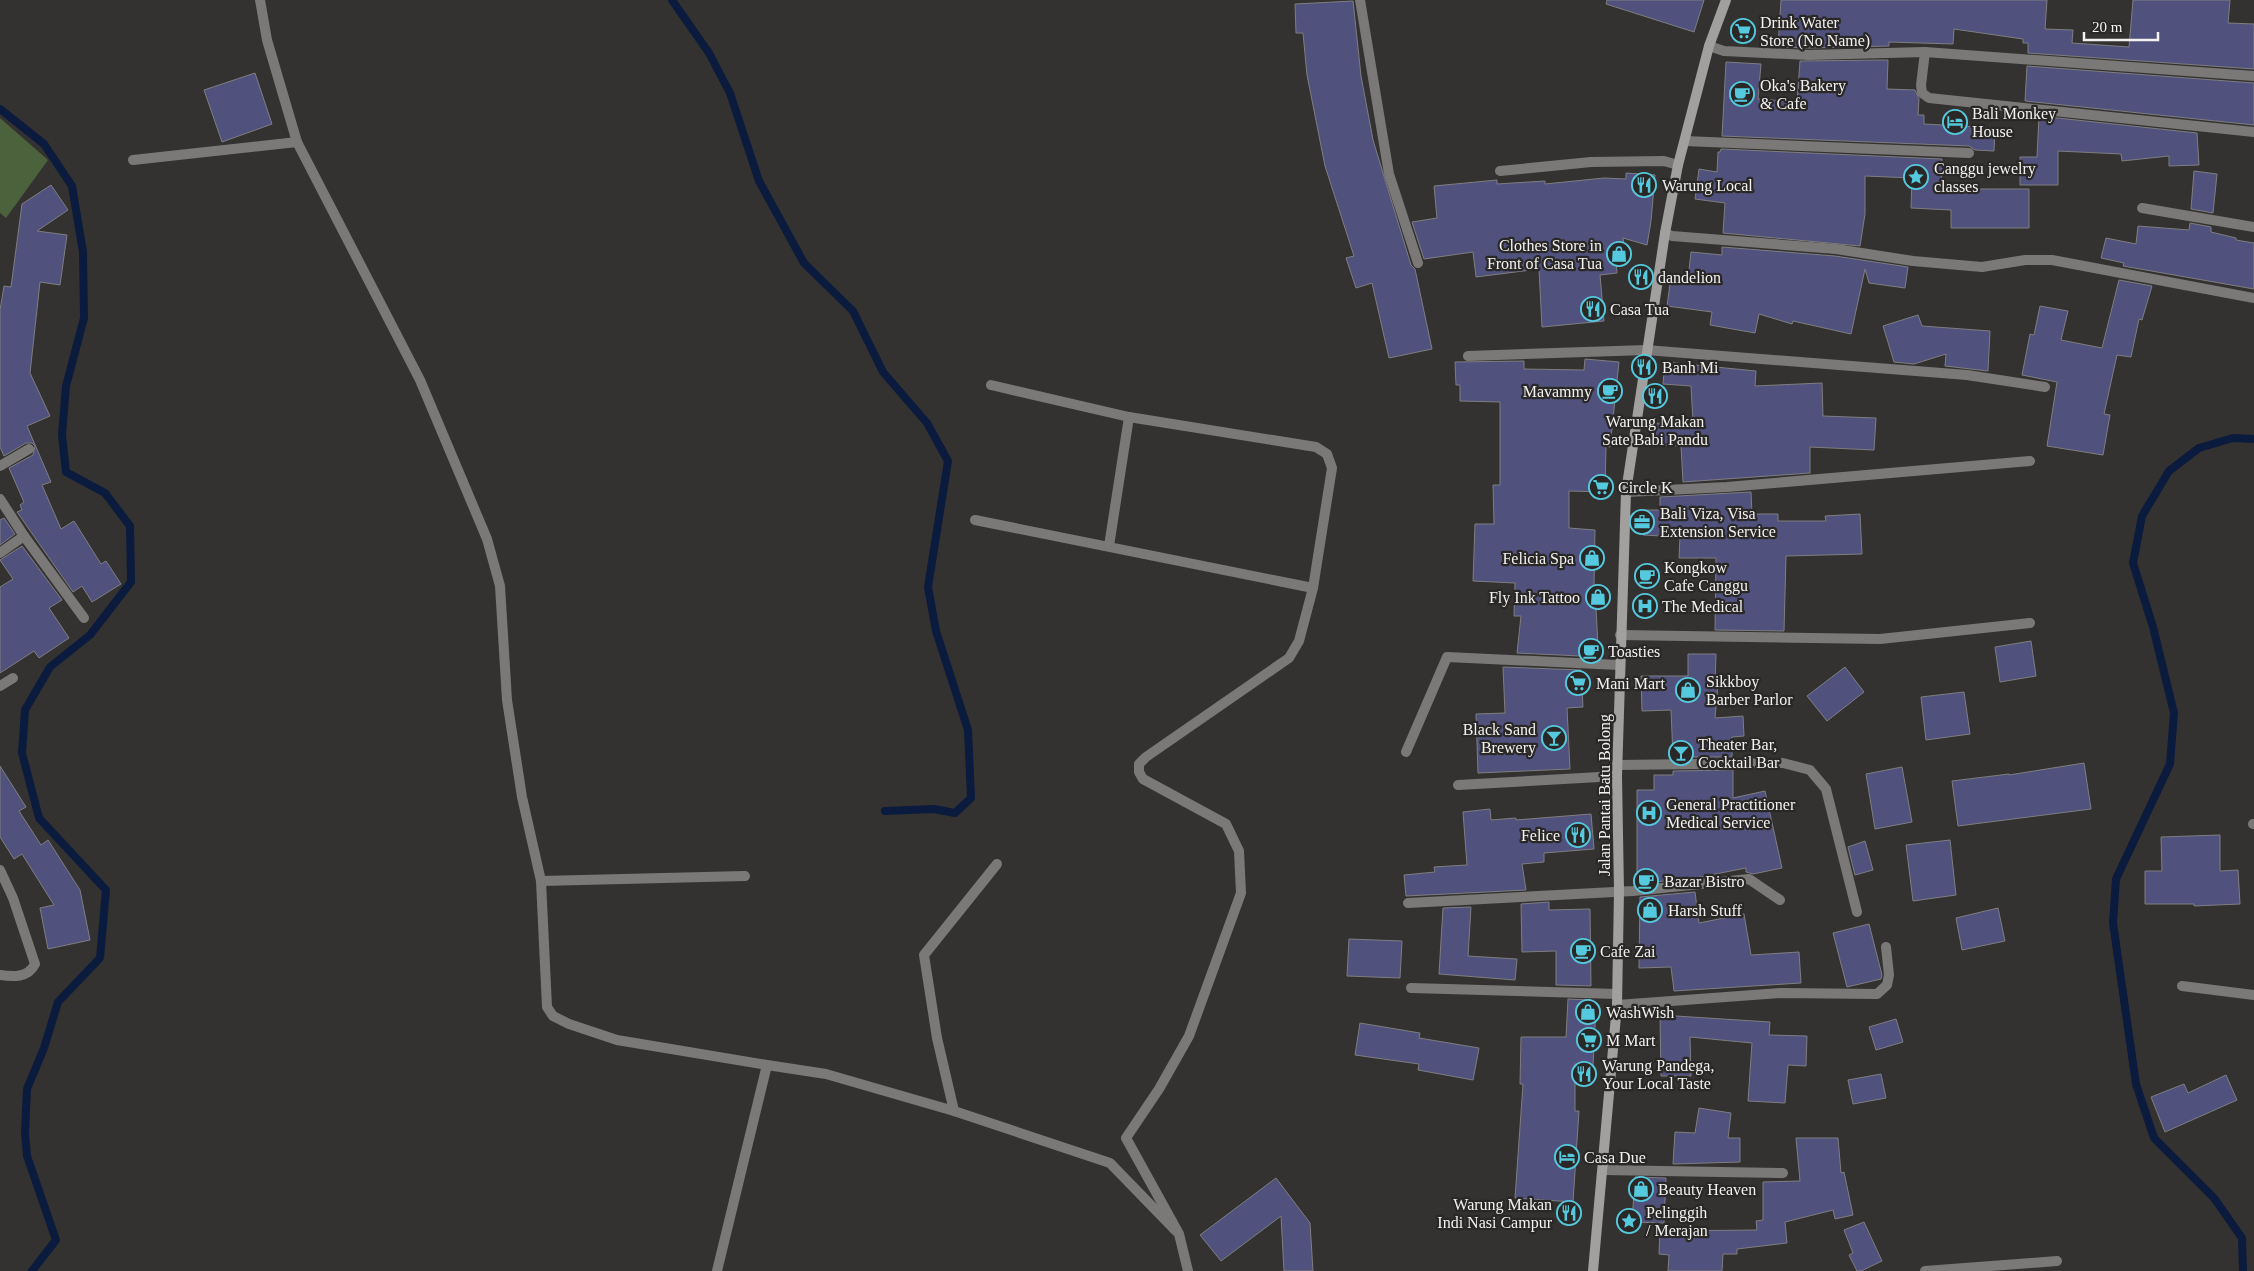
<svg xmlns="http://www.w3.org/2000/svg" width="2254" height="1271" font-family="Georgia,serif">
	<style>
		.green { fill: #4b623d }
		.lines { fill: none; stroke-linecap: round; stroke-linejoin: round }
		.stream { stroke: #0b1b3e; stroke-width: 8 }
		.building { fill: #51517d; stroke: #7e7e81 }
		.lane { stroke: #7a7978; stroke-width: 10 }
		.street { stroke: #7a7978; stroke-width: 10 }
		.secondary { stroke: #a2a09f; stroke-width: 10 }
		.labels { text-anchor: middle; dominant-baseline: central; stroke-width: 4.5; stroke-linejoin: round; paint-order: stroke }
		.poi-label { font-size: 16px; fill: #f3f2f1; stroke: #2a2827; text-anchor: start }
		.street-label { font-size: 16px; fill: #f3f2f1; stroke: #2a2827 }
	</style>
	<rect width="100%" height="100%" fill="#343231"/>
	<!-- green -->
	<polygon class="green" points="0,118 48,160 6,218 0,213"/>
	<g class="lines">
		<!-- stream -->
		<g class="stream">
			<polyline points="672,0 709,53 730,93 759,181 804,263 853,311 883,372 927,423 948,461 928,587 936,631 968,730 971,798 955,813 934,809 885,811"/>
			<polyline points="0,109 44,144 72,186 83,252 84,318 66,386 62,435 66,472 105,493 130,526 131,582 90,635 50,667 25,710 22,753 39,818 106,890 100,958 58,1002 44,1048 27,1089 25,1133 27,1156 56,1240 32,1271"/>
			<polyline points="2243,1271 2242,1238 2214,1198 2154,1138 2136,1084 2113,923 2116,879 2170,764 2174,713 2153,627 2133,563 2142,516 2169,471 2199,448 2233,438 2254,439"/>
		</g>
	</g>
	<!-- building -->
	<g class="building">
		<polygon points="1607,0 1704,0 1694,32 1606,4"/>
		<polygon points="1781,0 2047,0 2045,29 2073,30 2072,43 2129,47 2133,0 2230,0 2228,23 2254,24 2254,69 2028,53 2028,43 2023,43 2023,39 1954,29 1953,44 1889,42 1889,46 1809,48 1778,47"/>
		<polygon points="1353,1 1361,76 1373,140 1411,265 1415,269 1432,349 1389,358 1372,283 1356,288 1346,258 1354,256 1325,166 1307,75 1303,33 1296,33 1295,4"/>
		<polygon points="1888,60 1887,89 1915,90 1919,99 1918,115 1924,115 1924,124 1995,128 1994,151 1975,150 1969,146 1722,136 1726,62 1761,64 1758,99 1797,102 1800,61"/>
		<polygon points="2027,66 2254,83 2254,125 2025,101"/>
		<polygon points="255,73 272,124 222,142 204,90"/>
		<polygon points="2039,116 2197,133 2199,165 2169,166 2169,156 2122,161 2121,154 2058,151 2058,185 2020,185 2020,157 2037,157"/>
		<polygon points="1721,149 1942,159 1941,189 2029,189 2029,228 1951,228 1951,210 1911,208 1912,178 1865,176 1865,214 1860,246 1723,233 1725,203 1695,199 1699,169 1717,172 1718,152 1720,152"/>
		<polygon points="2194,171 2217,174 2213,213 2191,209"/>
		<polygon points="1626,173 1655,175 1651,221 1647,245 1623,238 1626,259 1616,260 1617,273 1600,275 1604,321 1542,327 1539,269 1476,277 1473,252 1424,259 1412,222 1437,218 1434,186 1497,180 1497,184 1545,181 1545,184 1604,178 1626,179"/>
		<polygon points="51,185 68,210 37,231 67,235 60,285 40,282 30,373 50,416 27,426 51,482 42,485 61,529 74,521 101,564 106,561 121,584 92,602 82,586 73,592 17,512 22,510 20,505 24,502 9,468 33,455 35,446 32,443 26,443 4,456 0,447 0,310 4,286 11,287 22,204"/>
		<polygon points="2190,223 2211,227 2211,232 2236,238 2236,240 2254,243 2254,289 2123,266 2124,263 2101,258 2106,238 2136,244 2138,226 2189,230"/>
		<polygon points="1722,247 1835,256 1908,267 1905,288 1869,283 1865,269 1851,334 1793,321 1792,324 1759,314 1755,333 1710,325 1712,312 1667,306 1671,277 1688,279 1691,252 1722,255"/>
		<polygon points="2119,280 2152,286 2142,320 2139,319 2131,357 2117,355 2104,414 2110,415 2103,455 2047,446 2057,382 2022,375 2030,334 2034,335 2040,306 2068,311 2061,340 2102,348"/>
		<polygon points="1918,315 1922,326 1990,331 1988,371 1945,366 1946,354 1914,364 1894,362 1883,326"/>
		<polygon points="1585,359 1619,362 1610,447 1606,446 1605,492 1569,491 1569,528 1595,530 1594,586 1599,586 1599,610 1596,609 1598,646 1579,647 1580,656 1517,653 1521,616 1514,616 1515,583 1473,581 1475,524 1494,524 1493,485 1500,485 1500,402 1460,401 1460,385 1456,385 1455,362 1524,361 1524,369 1584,370"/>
		<polygon points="1665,362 1756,371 1755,386 1822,383 1823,416 1876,418 1874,450 1810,447 1810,473 1683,482 1681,446 1654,445 1655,423 1689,425 1689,422 1693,422 1691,386 1663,384"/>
		<polygon points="1751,492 1752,514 1778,514 1778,521 1826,521 1825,516 1860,514 1862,554 1786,556 1784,631 1715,630 1716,558 1679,558 1680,537 1643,535 1645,510 1660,510 1660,497"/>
		<polygon points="4,518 15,534 0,545 0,520"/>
		<polygon points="22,546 62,600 49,608 69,638 39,658 34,651 0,673 0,587 13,579 0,560"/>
		<polygon points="2031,641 2036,676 2000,682 1995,647"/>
		<polygon points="1688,654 1716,654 1715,683 1718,683 1715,718 1743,716 1744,736 1732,737 1732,757 1673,757 1671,710 1642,711 1641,676 1688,676"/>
		<polygon points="1503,667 1581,670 1583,707 1567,708 1570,769 1478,773 1476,714 1505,713"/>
		<polygon points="1845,667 1864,692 1827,721 1807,696"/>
		<polygon points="1964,692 1970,734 1926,740 1921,697"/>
		<polygon points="2084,763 2091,809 1958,826 1952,781 2009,774 2009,775"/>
		<polygon points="0,766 26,807 19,811 41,845 48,840 80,890 90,940 48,949 40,908 54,905 22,854 14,859 0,837"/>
		<polygon points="1902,767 1912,822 1875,829 1866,774"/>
		<polygon points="1733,770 1733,798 1765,791 1782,868 1753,874 1746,872 1746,868 1700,877 1637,884 1637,790 1654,790 1654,775 1673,775 1673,771"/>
		<polygon points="1490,809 1491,820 1516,818 1516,820 1591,814 1594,849 1544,853 1544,862 1522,864 1526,890 1406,896 1404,875 1435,872 1434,867 1467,865 1463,812"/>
		<polygon points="2220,835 2220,871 2238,870 2240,904 2194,906 2194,904 2145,904 2145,871 2162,871 2161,837"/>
		<polygon points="1950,840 1956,895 1913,901 1906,845"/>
		<polygon points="1865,841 1873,870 1855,875 1848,847"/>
		<polygon points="1695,892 1699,923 1744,914 1751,955 1799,952 1801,983 1674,991 1671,967 1639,968 1640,897"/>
		<polygon points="1549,902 1549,910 1590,909 1591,986 1556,985 1556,951 1522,952 1521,904"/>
		<polygon points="1471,907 1468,956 1517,959 1515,980 1439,974 1443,908"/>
		<polygon points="1998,908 2005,941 1962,950 1956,918"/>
		<polygon points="1869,924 1882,975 1881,979 1847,987 1833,933"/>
		<polygon points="1349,939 1402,941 1400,978 1347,976"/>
		<polygon points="1568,999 1591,1000 1591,1008 1596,1008 1593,1065 1575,1064 1575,1111 1579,1111 1573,1202 1515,1198 1523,1084 1520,1084 1521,1037 1566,1037"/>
		<polygon points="1660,1015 1770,1022 1769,1035 1807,1036 1806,1066 1788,1065 1785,1103 1748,1101 1752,1043 1690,1037 1691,1076 1661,1076"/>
		<polygon points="1896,1019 1903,1042 1876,1050 1869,1027"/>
		<polygon points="1360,1023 1420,1033 1419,1038 1479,1048 1473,1080 1418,1070 1419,1064 1355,1055"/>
		<polygon points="1881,1074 1886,1098 1853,1104 1848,1080"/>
		<polygon points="2226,1075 2237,1100 2165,1132 2151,1097 2184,1084 2188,1093"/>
		<polygon points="1699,1108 1731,1113 1728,1138 1740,1138 1740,1162 1673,1164 1675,1132 1695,1133"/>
		<polygon points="1796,1138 1838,1138 1841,1173 1844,1172 1853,1215 1835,1219 1833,1210 1785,1222 1787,1243 1737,1249 1737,1254 1723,1254 1722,1271 1668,1271 1669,1255 1659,1254 1660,1231 1757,1230 1756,1221 1763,1220 1763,1182 1800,1181"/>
		<polygon points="1635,1177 1666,1178 1664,1223 1632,1222"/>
		<polygon points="1276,1178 1310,1223 1313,1271 1284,1271 1281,1216 1221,1261 1200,1235"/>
		<polygon points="1864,1222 1882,1261 1861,1271 1857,1271 1849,1255 1853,1253 1844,1230"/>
	</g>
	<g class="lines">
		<!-- lane -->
		<g class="lane">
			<polyline points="954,1111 937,1038 924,955 997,864"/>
			<polyline points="717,1271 767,1065 826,1074 954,1111 1110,1163 1176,1231"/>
		</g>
		<!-- street -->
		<g class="street">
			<polyline points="260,0 267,40 297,142 420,380 487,539 500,586 507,700 522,797 541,881 547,1007 553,1016 569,1024 617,1040 767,1065"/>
			<polyline points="1360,0 1389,174 1418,263"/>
			<polyline points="1709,46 1724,51 1809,55 1925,52 2254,76"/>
			<polyline points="1925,52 1921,85 1922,93 1929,98 2254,132"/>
			<polyline points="1685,141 1969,153"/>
			<polyline points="133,160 297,142"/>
			<polyline points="1500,171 1591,162 1664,161 1678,165"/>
			<polyline points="2142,208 2254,227"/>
			<polyline points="1665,233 1672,236 1836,249 1913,261 1982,267 2025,260 2052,260 2254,298"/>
			<polyline points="1468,356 1646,350 1967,375 2045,387"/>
			<polyline points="991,385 1129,417 1316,447 1327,454 1332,468 1313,588 1299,641 1289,658 1146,757 1139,764 1139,772 1143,779 1226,824 1239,851 1241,893 1189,1036 1159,1089 1126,1138 1179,1234 1188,1271"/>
			<polyline points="0,466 29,449"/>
			<polyline points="1626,492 1727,487 2030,461"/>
			<polyline points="0,499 24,536 84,618"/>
			<polyline points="975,520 1313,588"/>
			<polyline points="1109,546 1129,417"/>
			<polyline points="0,553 24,536"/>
			<polyline points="1620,635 1880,639 2030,623"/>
			<polyline points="0,686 13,678"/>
			<polyline points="1406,752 1447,657 1619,665"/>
			<polyline points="1617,765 1783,763 1810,770 1826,789 1857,912"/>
			<polyline points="1458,785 1617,776"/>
			<polyline points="2253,824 2254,824"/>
			<path d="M0,870l13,28 22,66c-7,14 -22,13 -35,11"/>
			<polyline points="541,881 745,876"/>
			<polyline points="1408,903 1633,891 1749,879 1780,900"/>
			<polyline points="2182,986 2254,995"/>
			<polyline points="1411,988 1617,994"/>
			<polyline points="1617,1005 1781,993 1877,994 1887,985 1889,975 1886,947"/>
			<polyline points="1603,1170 1783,1173"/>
			<polyline points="1925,1271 2057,1261"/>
		</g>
		<!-- secondary -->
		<polyline class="secondary" points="1593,1271 1617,1005 1619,891 1617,776 1626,492 1665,233 1678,165 1709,46 1726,0"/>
	</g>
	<!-- icons -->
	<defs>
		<symbol id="supermarket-ring" viewBox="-11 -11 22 22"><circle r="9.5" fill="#2a2827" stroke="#55cadf" stroke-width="1.5"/><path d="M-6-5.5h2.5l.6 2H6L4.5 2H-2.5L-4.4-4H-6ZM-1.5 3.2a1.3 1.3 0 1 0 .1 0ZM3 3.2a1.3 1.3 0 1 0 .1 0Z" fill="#55cadf"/></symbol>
		<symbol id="cafe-ring" viewBox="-11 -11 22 22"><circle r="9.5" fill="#2a2827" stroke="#55cadf" stroke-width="1.5"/><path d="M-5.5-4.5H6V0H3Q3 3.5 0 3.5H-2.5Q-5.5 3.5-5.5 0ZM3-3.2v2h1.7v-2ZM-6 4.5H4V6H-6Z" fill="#55cadf"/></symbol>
		<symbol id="hotel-ring" viewBox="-11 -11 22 22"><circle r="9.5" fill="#2a2827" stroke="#55cadf" stroke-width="1.5"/><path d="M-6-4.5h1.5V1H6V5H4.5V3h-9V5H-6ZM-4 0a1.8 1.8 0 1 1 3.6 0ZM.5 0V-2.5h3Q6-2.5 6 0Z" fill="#55cadf"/></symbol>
		<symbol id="sight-ring" viewBox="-11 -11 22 22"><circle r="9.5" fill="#2a2827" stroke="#55cadf" stroke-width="1.5"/><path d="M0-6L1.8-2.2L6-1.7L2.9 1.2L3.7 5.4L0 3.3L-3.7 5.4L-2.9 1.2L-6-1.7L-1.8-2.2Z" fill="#55cadf"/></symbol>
		<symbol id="restaurant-ring" viewBox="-11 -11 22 22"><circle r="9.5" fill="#2a2827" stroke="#55cadf" stroke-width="1.5"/><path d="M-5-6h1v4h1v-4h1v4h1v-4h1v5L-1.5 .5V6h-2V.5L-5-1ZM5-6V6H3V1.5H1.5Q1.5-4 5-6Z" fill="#55cadf"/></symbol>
		<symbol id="shop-ring" viewBox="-11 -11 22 22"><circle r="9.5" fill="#2a2827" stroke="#55cadf" stroke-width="1.5"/><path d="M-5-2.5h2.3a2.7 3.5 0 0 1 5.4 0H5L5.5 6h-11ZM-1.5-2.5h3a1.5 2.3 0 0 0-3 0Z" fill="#55cadf"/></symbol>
		<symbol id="office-ring" viewBox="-11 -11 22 22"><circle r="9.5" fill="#2a2827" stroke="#55cadf" stroke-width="1.5"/><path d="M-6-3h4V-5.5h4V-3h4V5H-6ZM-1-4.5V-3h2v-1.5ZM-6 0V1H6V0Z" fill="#55cadf"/></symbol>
		<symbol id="hospital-ring" viewBox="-11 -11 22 22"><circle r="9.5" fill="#2a2827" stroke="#55cadf" stroke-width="1.5"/><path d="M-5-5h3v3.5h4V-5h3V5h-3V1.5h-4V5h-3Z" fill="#55cadf"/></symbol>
		<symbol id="bar-ring" viewBox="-11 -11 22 22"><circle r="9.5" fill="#2a2827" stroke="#55cadf" stroke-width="1.5"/><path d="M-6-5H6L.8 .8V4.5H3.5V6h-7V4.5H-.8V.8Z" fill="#55cadf"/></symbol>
	</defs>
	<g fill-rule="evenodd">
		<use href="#supermarket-ring" x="1729" y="17" width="28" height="28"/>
		<use href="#cafe-ring" x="1728" y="80" width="28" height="28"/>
		<use href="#hotel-ring" x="1941" y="108" width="28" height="28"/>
		<use href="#sight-ring" x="1902" y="163" width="28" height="28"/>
		<use href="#restaurant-ring" x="1630" y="171" width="28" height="28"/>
		<use href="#shop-ring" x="1605" y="240" width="28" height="28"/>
		<use href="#restaurant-ring" x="1627" y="263" width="28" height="28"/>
		<use href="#restaurant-ring" x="1579" y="295" width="28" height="28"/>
		<use href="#restaurant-ring" x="1630" y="353" width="28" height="28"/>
		<use href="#cafe-ring" x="1596" y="377" width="28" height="28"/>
		<use href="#restaurant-ring" x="1641" y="382" width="28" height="28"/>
		<use href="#supermarket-ring" x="1587" y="473" width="28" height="28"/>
		<use href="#office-ring" x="1628" y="508" width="28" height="28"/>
		<use href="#shop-ring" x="1578" y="544" width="28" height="28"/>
		<use href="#cafe-ring" x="1633" y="562" width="28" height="28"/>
		<use href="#shop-ring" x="1584" y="583" width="28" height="28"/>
		<use href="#hospital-ring" x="1631" y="592" width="28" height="28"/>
		<use href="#cafe-ring" x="1577" y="637" width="28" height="28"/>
		<use href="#supermarket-ring" x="1564" y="669" width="28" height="28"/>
		<use href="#shop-ring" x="1674" y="676" width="28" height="28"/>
		<use href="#bar-ring" x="1540" y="724" width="28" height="28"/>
		<use href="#bar-ring" x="1667" y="739" width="28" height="28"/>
		<use href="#hospital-ring" x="1635" y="799" width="28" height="28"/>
		<use href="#restaurant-ring" x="1564" y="821" width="28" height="28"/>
		<use href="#cafe-ring" x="1632" y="867" width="28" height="28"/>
		<use href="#shop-ring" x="1636" y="896" width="28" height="28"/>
		<use href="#cafe-ring" x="1569" y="937" width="28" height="28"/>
		<use href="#shop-ring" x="1574" y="998" width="28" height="28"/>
		<use href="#supermarket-ring" x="1575" y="1026" width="28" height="28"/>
		<use href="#restaurant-ring" x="1570" y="1060" width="28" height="28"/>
		<use href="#hotel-ring" x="1553" y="1143" width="28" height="28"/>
		<use href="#shop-ring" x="1627" y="1175" width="28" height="28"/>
		<use href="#restaurant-ring" x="1555" y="1199" width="28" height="28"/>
		<use href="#sight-ring" x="1615" y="1207" width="28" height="28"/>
	</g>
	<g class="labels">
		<!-- poi labels -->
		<g class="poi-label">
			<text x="1760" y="22">Drink Water<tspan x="1760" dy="18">Store (No Name)</tspan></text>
			<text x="1760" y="85">Oka's Bakery<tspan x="1760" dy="18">&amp; Cafe</tspan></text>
			<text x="1972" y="113">Bali Monkey<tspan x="1972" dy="18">House</tspan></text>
			<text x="1934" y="168">Canggu jewelry<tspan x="1934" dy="18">classes</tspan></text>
			<text x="1662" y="185">Warung Local</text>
			<text x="1602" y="245" text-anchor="end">Clothes Store in<tspan x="1602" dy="18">Front of Casa Tua</tspan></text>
			<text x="1658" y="277">dandelion</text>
			<text x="1610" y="309">Casa Tua</text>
			<text x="1662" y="367">Banh Mi</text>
			<text x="1592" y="391" text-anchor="end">Mavammy</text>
			<text x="1655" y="421" text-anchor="middle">Warung Makan<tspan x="1655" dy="18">Sate Babi Pandu</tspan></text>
			<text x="1618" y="487">Circle K</text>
			<text x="1660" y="513">Bali Viza, Visa<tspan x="1660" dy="18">Extension Service</tspan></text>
			<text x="1574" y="558" text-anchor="end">Felicia Spa</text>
			<text x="1664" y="567">Kongkow<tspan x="1664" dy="18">Cafe Canggu</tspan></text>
			<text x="1580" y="597" text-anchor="end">Fly Ink Tattoo</text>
			<text x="1662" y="606">The Medical</text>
			<text x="1608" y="651">Toasties</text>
			<text x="1706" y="681">Sikkboy<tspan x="1706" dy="18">Barber Parlor</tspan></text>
			<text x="1596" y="683">Mani Mart</text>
			<text x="1536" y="729" text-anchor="end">Black Sand<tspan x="1536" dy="18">Brewery</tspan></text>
			<text x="1698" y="744">Theater Bar,<tspan x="1698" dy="18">Cocktail Bar</tspan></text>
			<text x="1666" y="804">General Practitioner<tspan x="1666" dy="18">Medical Service</tspan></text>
			<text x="1560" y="835" text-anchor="end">Felice</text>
			<text x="1664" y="881">Bazar Bistro</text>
			<text x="1668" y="910">Harsh Stuff</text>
			<text x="1600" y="951">Cafe Zai</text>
			<text x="1606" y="1012">WashWish</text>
			<text x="1606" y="1040">M Mart</text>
			<text x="1602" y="1065">Warung Pandega,<tspan x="1602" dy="18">Your Local Taste</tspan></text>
			<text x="1584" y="1157">Casa Due</text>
			<text x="1658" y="1189">Beauty Heaven</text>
			<text x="1552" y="1204" text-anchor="end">Warung Makan<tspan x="1552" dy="18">Indi Nasi Campur</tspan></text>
			<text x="1646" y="1212">Pelinggih<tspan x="1646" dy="18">/ Merajan</tspan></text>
		</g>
		<!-- street labels -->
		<g class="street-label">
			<text transform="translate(1604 795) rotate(-90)">Jalan Pantai Batu Bolong</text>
		</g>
	</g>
	<!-- scale -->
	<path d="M2084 32v8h74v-8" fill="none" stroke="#f3f2f1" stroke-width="2.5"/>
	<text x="2092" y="32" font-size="15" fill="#f3f2f1" stroke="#2a2827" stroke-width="4" paint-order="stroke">20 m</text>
</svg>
